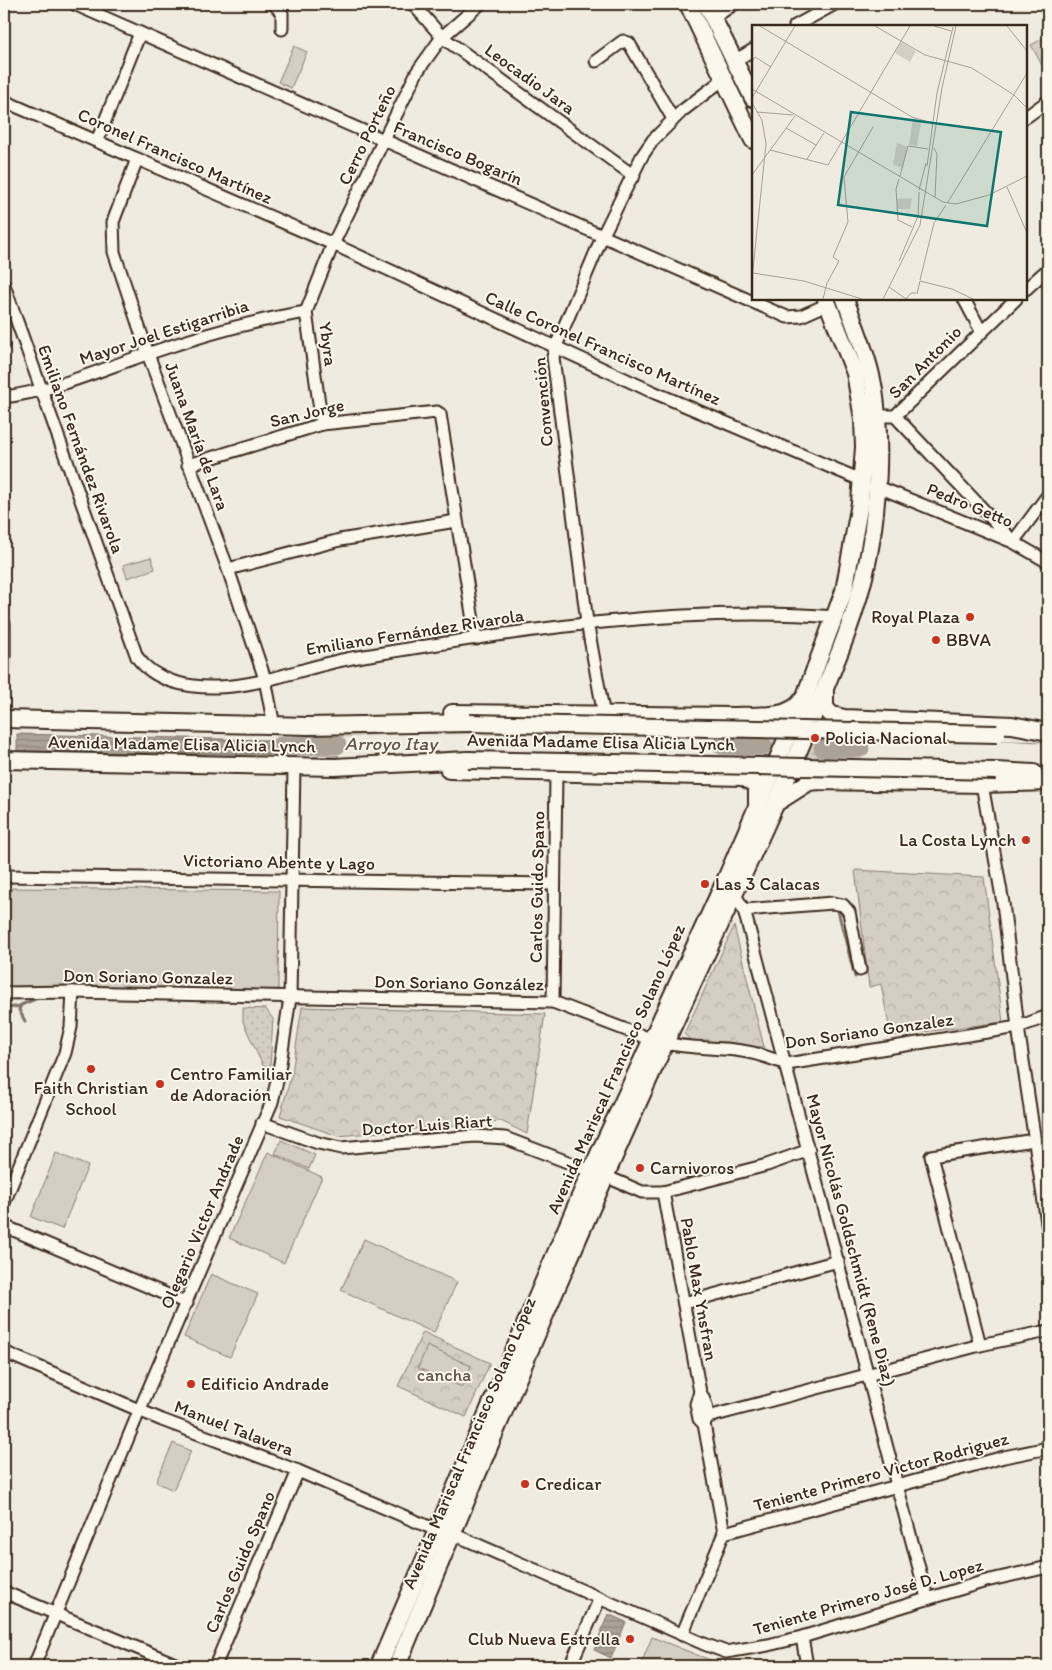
<svg xmlns="http://www.w3.org/2000/svg" width="1052" height="1670" font-family="Itim,sans-serif">
	<style>
		.grass { fill: url(#grass-dots); stroke: #887c70 }
		.park { fill: url(#park-crowns); stroke: #887c70 }
		.pitch { fill: #d5cec3; stroke: #887c70 }
		.water { fill: url(#water-rules); stroke: #7f7367 }
		.pier { fill: #f0ebe0 }
		.lines { fill: none; stroke-linecap: round; stroke-linejoin: round }
		.stream { stroke: #7f7367; stroke-width: 3 }
		.river { stroke: #aca397; stroke-width: 19 }
		.minor-casing { stroke: #3b2a1e; stroke-width: 15 }
		.highway-casing { stroke: #3b2a1e; stroke-width: 20 }
		.minor { stroke: #fbf7ec; stroke-width: 11 }
		.highway { stroke: #fbf7ec; stroke-width: 16 }
		.highway-bridge-casing { stroke: #3b2a1e; stroke-width: 20; stroke-linecap: butt }
		.highway-bridge { stroke: #fbf7ec; stroke-width: 16 }
		.poi-dot { fill: #c8321e; stroke: #fbf7ec; stroke-width: 2 }
		.labels { text-anchor: middle; dominant-baseline: central; stroke-width: 4; stroke-linejoin: round; paint-order: stroke }
		.street-label { font-size: 18px; fill: #3b2a1e; stroke: #fbf7ec }
		.poi-label { font-size: 18px; fill: #3b2a1e; stroke: #fbf7ec; text-anchor: start }
		.park-label { font-size: 18px; fill: #625347; stroke: #fbf7ec }
		.water-label { font-size: 19px; font-style: italic; fill: #635448; stroke: #fbf7ec }
		.inset-road { fill: none; stroke: #a89e92; stroke-width: 1 }
		.view { fill: #0f766e; fill-opacity: 0.15; stroke: #0f766e; stroke-width: 2.5 }
		.inset-edge { fill: none; stroke: #3b2a1e; stroke-width: 2.5 }
	</style>
	<defs>
		<pattern id="grass-dots" width="8" height="8" patternUnits="userSpaceOnUse" patternTransform="scale(1.25)"><rect width="8" height="8" fill="#d5cec3"/><path d="M2 2h.1M6 6h.1" fill="none" stroke="#b8b1a7" stroke-width="1.8" stroke-linecap="round"/></pattern>
		<pattern id="park-crowns" width="20" height="18" patternUnits="userSpaceOnUse" patternTransform="scale(1.25)"><rect width="20" height="18" fill="#d5cec3"/><path d="M2 6a3 3 0 1 1 6 0M12 15a3 3 0 1 1 6 0" fill="none" stroke="#b8b1a7"/></pattern>
		<pattern id="water-rules" width="6" height="5" patternUnits="userSpaceOnUse" patternTransform="scale(1.25)"><rect width="6" height="5" fill="#aca397"/><path d="M0 2.5h6" fill="none" stroke="#8d857b"/></pattern>
	</defs>
	<rect width="100%" height="100%" fill="#f0ebe0"/>
	<filter id="ink" filterUnits="userSpaceOnUse"><feTurbulence type="fractalNoise" baseFrequency=".02" numOctaves="2"/><feDisplacementMap in="SourceGraphic" scale="10" xChannelSelector="R" yChannelSelector="G"/><feConvolveMatrix kernelMatrix="1 2 1 2 8 2 1 2 1" color-interpolation-filters="sRGB"/></filter>
	<g filter="url(#ink)">
		<!-- grass -->
		<g class="grass">
			<polygon points="424,728 780,736 770,758 453,753 313,760 313,757 349,755 355,740 312,739 312,732"/>
			<polygon points="813,736 1048,742 1048,745 1021,761 1048,763 1048,768 803,759"/>
			<polygon points="243,1008 266,1009 273,1019 270,1068 263,1066 243,1022"/>
		</g>
		<!-- park -->
		<g class="park">
			<polygon points="855,870 984,877 1003,1022 891,1036 881,984 869,987"/>
			<polygon points="734,926 764,1047 694,1043 684,1034"/>
			<polygon points="302,1007 545,1014 527,1134 501,1121 338,1136 280,1116 292,1073"/>
			<polygon points="423,1332 490,1363 466,1417 398,1386"/>
		</g>
		<!-- pitch -->
		<g class="pitch">
			<polygon points="1046,37 1048,42 1048,76 1031,45"/>
			<polygon points="294,46 307,52 291,88 278,82"/>
			<polygon points="151,557 155,569 127,578 123,565"/>
			<polygon points="12,888 279,891 278,990 4,987 4,913"/>
			<polygon points="281,1140 315,1155 309,1169 275,1154"/>
			<polygon points="268,1152 322,1177 284,1263 229,1238"/>
			<polygon points="56,1153 88,1166 62,1229 31,1217"/>
			<polygon points="364,1239 457,1282 434,1333 341,1290"/>
			<polygon points="211,1274 258,1294 230,1357 184,1337"/>
			<polygon points="427,1346 471,1366 462,1387 418,1368"/>
			<polygon points="173,1443 191,1451 173,1490 156,1482"/>
			<polygon points="652,1637 725,1666 640,1666"/>
		</g>
		<!-- water -->
		<g class="water">
			<polygon points="17,734 305,741 306,755 17,751"/>
			<polygon points="608,1614 626,1622 611,1658 594,1650"/>
		</g>
		<!-- pier -->
		<g class="pier">
			<polygon points="406,734 749,736 751,739 744,755 460,750 339,757 340,738"/>
			<polygon points="832,738 956,738 1048,743 1048,765 996,762 832,760"/>
		</g>
		<g class="lines">
			<!-- stream -->
			<g class="stream">
				<polyline points="837,907 855,977"/>
				<polyline points="9,1008 20,1006"/>
				<polyline points="25,1021 19,1010 21,1005 40,997"/>
			</g>
			<!-- river -->
			<g class="river">
				<polyline points="722,745 763,746"/>
				<polyline points="280,746 337,745"/>
				<polyline points="823,748 860,748"/>
			</g>
			<defs>
				<g id="minor">
					<polyline points="74,4 787,317 801,316 828,304"/>
					<polyline points="274,4 282,13 282,29"/>
					<polyline points="413,4 442,37 634,176"/>
					<polyline points="713,18 734,4"/>
					<polyline points="795,26 835,4"/>
					<polyline points="736,60 753,50"/>
					<polyline points="596,61 623,41 629,43 673,119"/>
					<polyline points="4,101 333,244 653,392 861,480"/>
					<polyline points="1026,117 1048,101"/>
					<polyline points="97,141 140,33"/>
					<polyline points="137,159 113,222 114,252 148,354 228,569 265,679 274,726"/>
					<path d="M4,285l133,372c18,25 52,31 81,30 46,-1 94,-23 140,-30 159,-26 317,-52 478,-40"/>
					<polyline points="1026,289 1048,269"/>
					<polyline points="964,299 981,331"/>
					<path d="M4,397c50,-6 95,-27 143,-43 52,-18 104,-33 159,-42"/>
					<polyline points="876,416 895,416 1016,299"/>
					<polyline points="895,416 1010,538"/>
					<polyline points="322,424 306,312 333,244 417,72 442,37 480,4"/>
					<polyline points="188,465 322,424 437,412 440,414 476,639"/>
					<polyline points="876,486 1013,542 1048,562"/>
					<polyline points="1013,542 1048,495"/>
					<polyline points="228,569 340,540 456,521"/>
					<polyline points="4,623 4,665"/>
					<polyline points="604,716 587,622 553,357 556,346 603,235 642,156 653,140 682,111 725,78"/>
					<polyline points="982,784 1003,903 1018,1027 1048,1230"/>
					<polyline points="4,876 553,884"/>
					<polyline points="734,893 744,910 927,1598"/>
					<polyline points="744,910 833,903 843,905 849,912 860,970"/>
					<polyline points="4,993 73,992 553,1002 650,1039"/>
					<polyline points="553,1002 556,773"/>
					<path d="M665,1043c26,6 51,4 77,8 16,2 30,8 45,13l231,-37 30,-11"/>
					<polyline points="262,1123 318,1143 341,1148 475,1136 505,1138 591,1171"/>
					<polyline points="605,1176 642,1192 663,1192 767,1165 809,1150"/>
					<path d="M663,1192l37,200c5,9 10,20 5,30"/>
					<polyline points="4,1203 65,1053 71,1027 73,992"/>
					<polyline points="4,1226 187,1303"/>
					<polyline points="684,1303 838,1261"/>
					<polyline points="980,1345 931,1156 1034,1140"/>
					<polyline points="4,1352 162,1420 298,1471 448,1535 451,1533 704,1644 726,1652 768,1645 802,1637 986,1581 1048,1567"/>
					<polyline points="700,1392 696,1404 699,1419 704,1424"/>
					<polyline points="708,1417 980,1345 1048,1331"/>
					<polyline points="724,1533 1004,1457 1048,1448"/>
					<polyline points="4,1592 180,1666"/>
					<polyline points="682,1635 724,1533 704,1424"/>
					<polyline points="802,1637 807,1666"/>
					<polyline points="34,1666 140,1409 272,1102 278,1077 290,998 294,767"/>
					<polyline points="215,1666 298,1471"/>
					<polyline points="570,1666 600,1598"/>
				</g>
				<g id="highway">
					<polyline points="688,4 753,140"/>
					<polyline points="706,4 753,98"/>
					<polyline points="825,691 825,708 832,715 844,718 1012,725 1048,732"/>
					<path d="M452,713l282,3c21,-1 55,4 68,-16"/>
					<polyline points="4,719 308,726 469,723"/>
					<polyline points="4,760 335,767 468,760"/>
					<polyline points="449,770 743,777 757,785 757,803"/>
					<polyline points="996,771 1034,773"/>
					<polyline points="776,803 809,782 819,781 982,784 1048,782"/>
					<polyline points="379,1666 591,1171 725,881 805,696 844,591 860,503 864,447 863,419 855,373 826,299"/>
					<path d="M397,1666c91,-218 182,-436 281,-651 45,-98 93,-196 134,-296 22,-52 45,-104 56,-160 10,-51 14,-117 6,-169 -5,-31 -18,-61 -29,-91"/>
				</g>
			</defs>
			<!-- minor casing -->
			<use href="#minor" class="minor-casing"/>
			<!-- highway casing -->
			<use href="#highway" class="highway-casing"/>
			<!-- minor -->
			<use href="#minor" class="minor"/>
			<!-- highway -->
			<use href="#highway" class="highway"/>
			<defs>
				<g id="highway-bridge">
					<polyline points="469,723 997,734"/>
					<polyline points="468,760 996,771"/>
				</g>
			</defs>
			<!-- highway-bridge casing -->
			<use href="#highway-bridge" class="highway-bridge-casing"/>
			<!-- highway-bridge -->
			<use href="#highway-bridge" class="highway-bridge"/>
		</g>
	</g>
	<!-- markers -->
	<g class="poi-dot">
		<circle cx="970" cy="617" r="5"/>
		<circle cx="936" cy="640" r="5"/>
		<circle cx="815" cy="738" r="5"/>
		<circle cx="1026" cy="840" r="5"/>
		<circle cx="705" cy="884" r="5"/>
		<circle cx="91" cy="1069" r="5"/>
		<circle cx="160" cy="1084" r="5"/>
		<circle cx="640" cy="1168" r="5"/>
		<circle cx="191" cy="1384" r="5"/>
		<circle cx="525" cy="1484" r="5"/>
		<circle cx="630" cy="1639" r="5"/>
	</g>
	<g class="labels">
		<!-- street labels -->
		<g class="street-label">
			<text transform="translate(530 79) rotate(36)">Leocadio Jara</text>
			<text transform="translate(367 135) rotate(-64)">Cerro Porteño</text>
			<text transform="translate(458 153) rotate(23)">Francisco Bogarín</text>
			<text transform="translate(175 156) rotate(24)">Coronel Francisco Martínez</text>
			<text transform="translate(164 332) rotate(-18)">Mayor Joel Estigarribia</text>
			<text transform="translate(328 344) rotate(82)">Ybyra</text>
			<text transform="translate(603 348) rotate(24)">Calle Coronel Francisco Martínez</text>
			<text transform="translate(925 362) rotate(-45)">San Antonio</text>
			<text transform="translate(543 402) rotate(-95)">Convención</text>
			<text transform="translate(307 413) rotate(-13)">San Jorge</text>
			<text transform="translate(197 436) rotate(70)">Juana María de Lara</text>
			<text transform="translate(81 449) rotate(70)">Emiliano Fernández Rivarola</text>
			<text transform="translate(970 505) rotate(22)">Pedro Getto</text>
			<text transform="translate(415 632) rotate(-9)">Emiliano Fernández Rivarola</text>
			<text transform="translate(601 742) rotate(1)">Avenida Madame Elisa Alicia Lynch</text>
			<text transform="translate(182 744) rotate(1)">Avenida Madame Elisa Alicia Lynch</text>
			<text transform="translate(279 862) rotate(1)">Victoriano Abente y Lago</text>
			<text transform="translate(537 887) rotate(-89)">Carlos Guido Spano</text>
			<text transform="translate(148 977) rotate(1)">Don Soriano Gonzalez</text>
			<text transform="translate(459 983) rotate(1)">Don Soriano González</text>
			<text transform="translate(869 1031) rotate(-8)">Don Soriano Gonzalez</text>
			<text transform="translate(616 1069) rotate(-66)">Avenida Mariscal Francisco Solano López</text>
			<text transform="translate(427 1125) rotate(-4)">Doctor Luis Riart</text>
			<text transform="translate(202 1222) rotate(-67)">Olegario Victor Andrade</text>
			<text transform="translate(851 1240) rotate(75)">Mayor Nicolás Goldschmidt (Rene Diaz)</text>
			<text transform="translate(699 1289) rotate(80)">Pablo Max Ynsfran</text>
			<text transform="translate(234 1428) rotate(21)">Manuel Talavera</text>
			<text transform="translate(469 1443) rotate(-67)">Avenida Mariscal Francisco Solano López</text>
			<text transform="translate(881 1472) rotate(-15)">Teniente Primero Victor Rodriguez</text>
			<text transform="translate(240 1562) rotate(-67)">Carlos Guido Spano</text>
			<text transform="translate(868 1597) rotate(-16)">Teniente Primero José D. Lopez</text>
		</g>
		<!-- poi labels -->
		<g class="poi-label">
			<text x="960" y="617" text-anchor="end">Royal Plaza</text>
			<text x="946" y="640">BBVA</text>
			<text x="825" y="738">Policia Nacional</text>
			<text x="1016" y="840" text-anchor="end">La Costa Lynch</text>
			<text x="715" y="884">Las 3 Calacas</text>
			<text x="170" y="1074">Centro Familiar<tspan x="170" dy="21">de Adoración</tspan></text>
			<text x="91" y="1088" text-anchor="middle">Faith Christian<tspan x="91" dy="21">School</tspan></text>
			<text x="650" y="1168">Carnivoros</text>
			<text x="201" y="1384">Edificio Andrade</text>
			<text x="535" y="1484">Credicar</text>
			<text x="620" y="1639" text-anchor="end">Club Nueva Estrella</text>
		</g>
		<!-- park labels -->
		<g class="park-label">
			<text x="444" y="1375">cancha</text>
		</g>
		<!-- water labels -->
		<g class="water-label">
			<text x="391" y="743">Arroyo Itay</text>
		</g>
	</g>
	<!-- overview -->
	<g transform="translate(752 25)">
		<rect width="275" height="275" fill="#f0ebe0"/>
		<path d="M145,118l10,4 -4,21 -10,-3zM160,173l-2,11h-13v-10z" fill="#d5cec3"/>
		<path d="M149,17l15,9 -6,11 -15,-9zM161,93l8,4 -4,24 -8,-1z" fill="#d5cec3"/>
		<path class="inset-road" d="M8,1l152,91 20,6M123,1l50,29 47,13 42,27 13,13M182,1l17,5M255,1l20,25M0,37l3,-5 16,10M0,64l191,113 13,2 33,-9 38,-19M0,73l43,-72M0,78l10,17 4,24 -14,135M5,87l36,3M34,103l30,17M182,123l3,6 -2,43M18,125l58,15 82,-139M55,134l17,-26M175,141l10,-73 16,-66M0,150l43,-59M148,151l8,-30 20,3M147,154l-3,10 2,31 14,7M255,162l20,46M167,165l7,-27M196,177l79,-129M166,193l1,-26M147,236l19,-45M1,248l51,8 58,18M168,255l14,-57 12,-18M137,262l17,12 5,-6h5M165,269l3,-13 32,8 21,10M71,274l4,-16 12,-22 -6,-4 15,-35 -4,-45 29,-50M131,274l37,-74 22,-137 14,-62"/>
		<path class="view" d="M99,87l150,20 -14,94 -149,-21z"/>
		<rect width="275" height="275" class="inset-edge"/>
	</g>
	<!-- margin -->
	<rect width="1052" height="1670" fill="none" stroke="#fbf7ec" stroke-width="20"/>
	<rect x="10" y="10" width="1032" height="1650" fill="none" stroke="#3b2a1e" stroke-width="2" filter="url(#ink)"/>
</svg>
